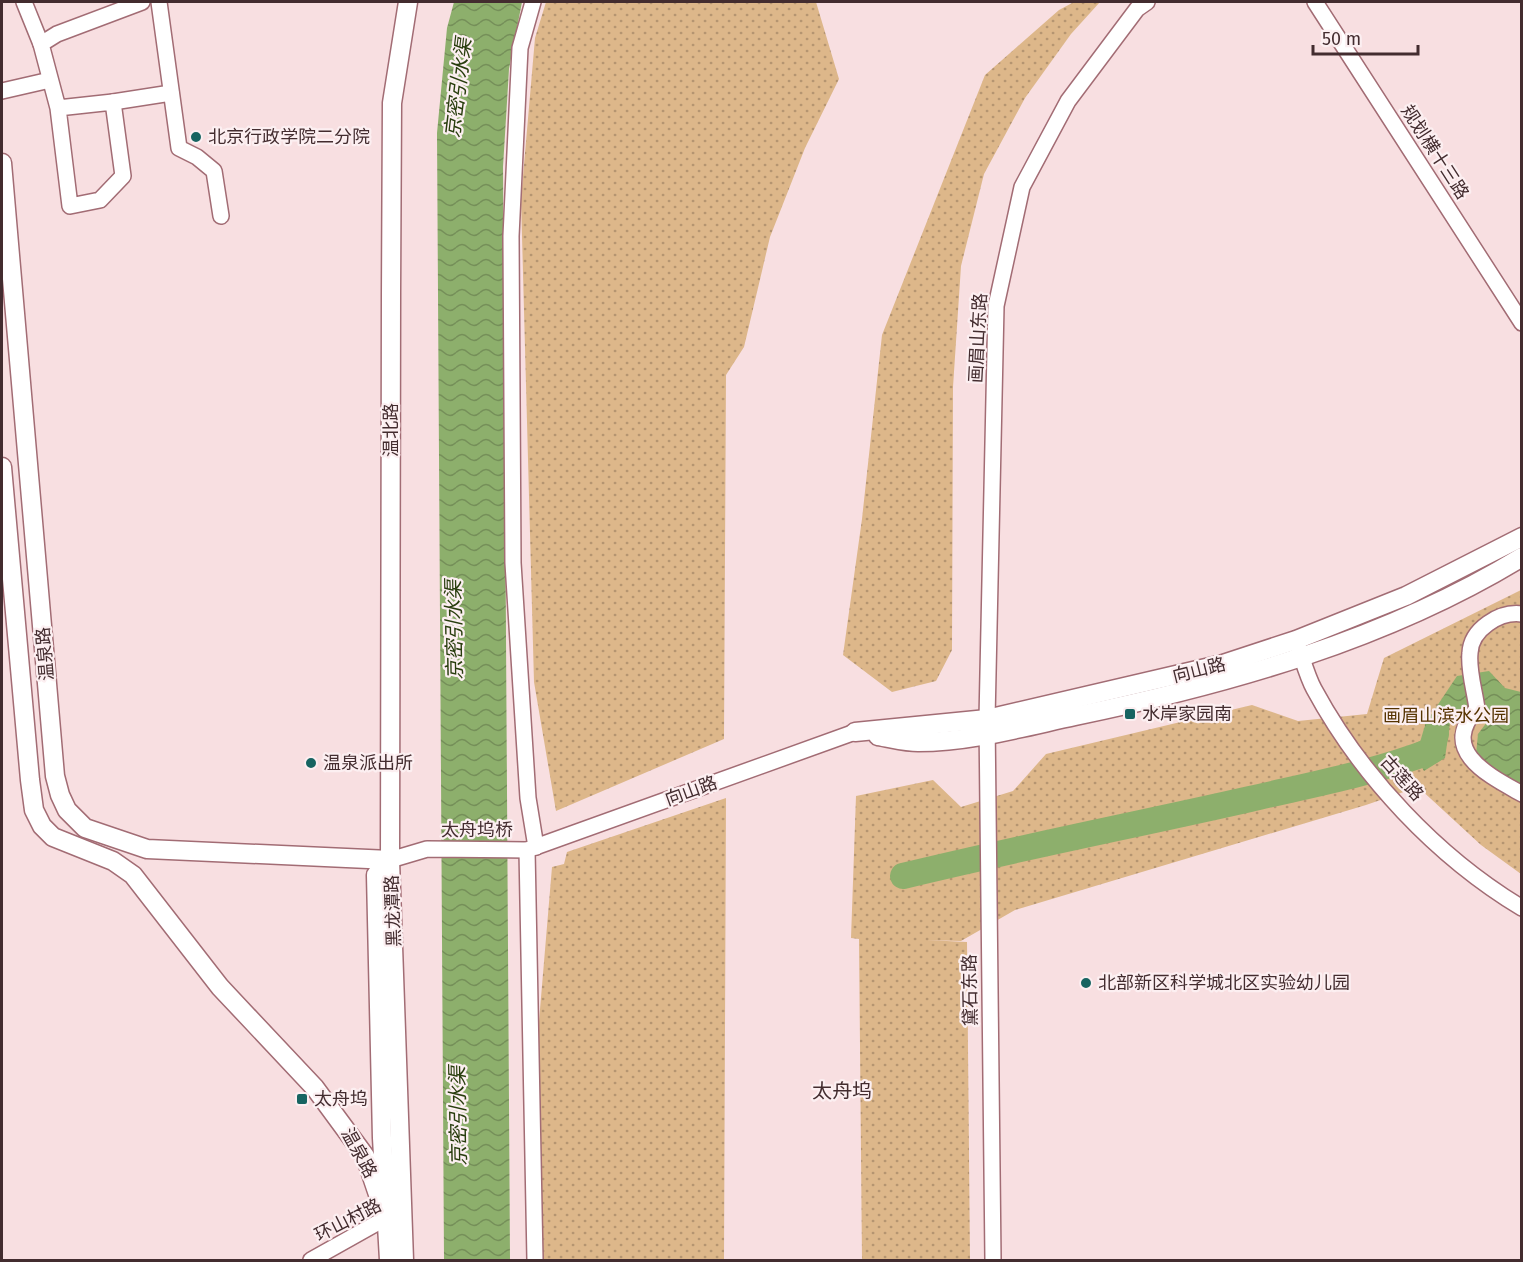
<svg xmlns="http://www.w3.org/2000/svg" width="1523" height="1262" font-family="'Fira Sans','Noto Sans SC',sans-serif">
	<style>
		.grass { fill: url(#grass-dots) }
		.water { fill: url(#water-waves) }
		.lines { fill: none; stroke-linecap: round; stroke-linejoin: round }
		.river { stroke: #8daf6c; stroke-width: 26 }
		.minor-casing { stroke: #a26c74; stroke-width: 18 }
		.major-casing { stroke: #a26c74; stroke-width: 21 }
		.minor { stroke: #fff; stroke-width: 15 }
		.major { stroke: #fff; stroke-width: 18 }
		.poi-dot { fill: #176461; stroke: #fceff1; stroke-width: 2 }
		.labels { text-anchor: middle; dominant-baseline: central; stroke-width: 4.5; stroke-linejoin: round; paint-order: stroke }
		.poi-label { font-size: 18px; fill: #432c2f; stroke: #fceff1; text-anchor: start }
		.street-label { font-size: 18px; fill: #432c2f; stroke: #fceff1 }
		.park-label { font-size: 18px; fill: #530; stroke: #fceff1 }
		.water-label { font-size: 20px; font-style: italic; fill: #283d0d; stroke: #fceff1 }
		.neighbourhood-label { font-size: 20px; fill: #432c2f; stroke: #fceff1 }
	</style>
	<defs>
		<pattern id="grass-dots" width="8" height="8" patternUnits="userSpaceOnUse" patternTransform="scale(1.5)"><rect width="8" height="8" fill="#ddb78a"/><path d="M2 2h.1M6 6h.1" fill="none" stroke="#b59571" stroke-width="1.8" stroke-linecap="round"/></pattern>
		<pattern id="water-waves" width="16" height="10" patternUnits="userSpaceOnUse" patternTransform="scale(1.5)"><rect width="16" height="10" fill="#8daf6c"/><path d="M0 5q4-4 8 0t8 0" fill="none" stroke="#758f59"/></pattern>
	</defs>
	<rect width="100%" height="100%" fill="#f8dfe1"/>
	<!-- grass -->
	<g class="grass">
		<polygon points="546,2 816,2 839,79 805,148 770,237 744,347 726,375 724,739 556,811 534,682 521,199 535,38"/>
		<polygon points="1074,2 1100,2 1071,34 1025,98 984,174 961,266 953,387 952,650 936,681 892,692 843,655 862,519 882,335 985,75 1059,10"/>
		<polygon points="1521,590 1521,874 1481,845 1418,787 1366,805 1015,910 961,941 926,940 967,942 970,1260 862,1260 859,939 851,938 856,796 933,780 961,807 1013,791 1046,754 1252,705 1298,721 1367,714 1384,658"/>
		<polygon points="726,798 724,1260 544,1260 532,1210 529,1140 552,867 564,864 567,852"/>
	</g>
	<!-- water -->
	<g class="water">
		<polygon points="454,2 522,2 509,69 503,167 510,1260 444,1260 437,133 447,28"/>
		<polygon points="1489,671 1505,688 1521,692 1521,784 1494,770 1476,754 1478,734 1490,718 1484,707 1462,707 1450,723 1445,758 1424,771 1410,746 1424,739 1425,724 1457,676"/>
	</g>
	<g class="lines">
		<!-- river -->
		<path class="river" d="M903,876c115,-28 232,-51 347,-77 60,-14 124,-26 181,-48l5,-17"/>
		<defs>
			<g id="minor">
				<polyline points="24,2 41,44"/>
				<polyline points="159,2 179,148 197,157 214,171 221,216"/>
				<polyline points="533,2 520,48 511,236 513,563 528,798 536,847"/>
				<polyline points="1315,2 1522,323"/>
				<polyline points="2,91 50,80"/>
				<polyline points="113,102 171,93"/>
				<polyline points="58,108 113,102 123,176 100,200 70,206 58,108 41,44 57,34 142,2"/>
				<path d="M1522,614c-22,-3 -51,15 -52,39 -2,17 5,39 7,56 -39,42 13,67 45,85"/>
				<path d="M1298,646c5,14 9,30 16,43 47,87 123,168 208,219"/>
				<polyline points="527,850 535,1260"/>
				<polyline points="390,860 427,849 527,850 855,732"/>
				<polyline points="311,1260 386,1218 396,1218"/>
				<polyline points="993,1260 987,719 996,306 1022,187 1068,101 1137,9 1147,2"/>
			</g>
			<g id="major">
				<polyline points="2,163 55,776 60,795 67,810 85,828 147,849 390,860"/>
				<polyline points="2,467 30,780 34,810 42,826 53,837 113,861 133,875 220,987 315,1088 365,1156 386,1218"/>
				<polyline points="855,732 987,719 1223,664 1296,640 1406,596 1522,537"/>
				<path d="M878,736c13,2 27,6 40,6 52,0 106,-15 157,-26 154,-32 311,-76 447,-159"/>
				<polyline points="389,1260 382,1138 376,875 390,860"/>
				<polyline points="404,1260 390,860 391,293 392,103 408,2"/>
			</g>
		</defs>
		<!-- minor casing -->
		<use href="#minor" class="minor-casing"/>
		<!-- major casing -->
		<use href="#major" class="major-casing"/>
		<!-- minor -->
		<use href="#minor" class="minor"/>
		<!-- major -->
		<use href="#major" class="major"/>
	</g>
	<!-- markers -->
	<g class="poi-dot">
		<circle cx="196" cy="137" r="6"/>
		<rect x="1124" y="708" width="12" height="12" rx="3"/>
		<circle cx="311" cy="763" r="6"/>
		<circle cx="1086" cy="983" r="6"/>
		<rect x="296" y="1093" width="12" height="12" rx="3"/>
	</g>
	<g class="labels">
		<!-- poi labels -->
		<g class="poi-label">
			<text x="208" y="137">北京行政学院二分院</text>
			<text x="1142" y="714">水岸家园南</text>
			<text x="323" y="763">温泉派出所</text>
			<text x="1098" y="983">北部新区科学城北区实验幼儿园</text>
			<text x="314" y="1099">太舟坞</text>
		</g>
		<!-- street labels -->
		<g class="street-label">
			<text transform="translate(1435 152) rotate(57)">规划横十三路</text>
			<text transform="translate(978 338) rotate(-87)">画眉山东路</text>
			<text transform="translate(391 430) rotate(-90)">温北路</text>
			<text transform="translate(45 654) rotate(-95)">温泉路</text>
			<text transform="translate(1199 670) rotate(-14)">向山路</text>
			<text transform="translate(1402 778) rotate(48)">古莲路</text>
			<text transform="translate(691 791) rotate(-20)">向山路</text>
			<text x="477" y="830">太舟坞桥</text>
			<text transform="translate(393 911) rotate(-92)">黑龙潭路</text>
			<text transform="translate(970 990) rotate(-91)">黛石东路</text>
			<text transform="translate(359 1153) rotate(61)">温泉路</text>
			<text transform="translate(348 1220) rotate(-27)">环山村路</text>
		</g>
		<!-- park labels -->
		<g class="park-label">
			<text x="1446" y="716">画眉山滨水公园</text>
		</g>
		<!-- water labels -->
		<g class="water-label">
			<text transform="translate(458 88) rotate(-83)">京密引水渠</text>
			<text transform="translate(454 630) rotate(-91)">京密引水渠</text>
			<text transform="translate(458 1116) rotate(-91)">京密引水渠</text>
		</g>
		<!-- neighbourhood labels -->
		<g class="neighbourhood-label">
			<text x="842" y="1091">太舟坞</text>
		</g>
	</g>
	<!-- border -->
	<rect width="1523" height="1262" fill="none" stroke="#432c2f" stroke-width="6"/>
	<!-- scale -->
	<path d="M1313 45v9h105v-9" fill="none" stroke="#432c2f" stroke-width="3"/>
	<text x="1322" y="45" font-size="18" fill="#432c2f" stroke="#fceff1" stroke-width="4.5" paint-order="stroke">50 m</text>
</svg>
